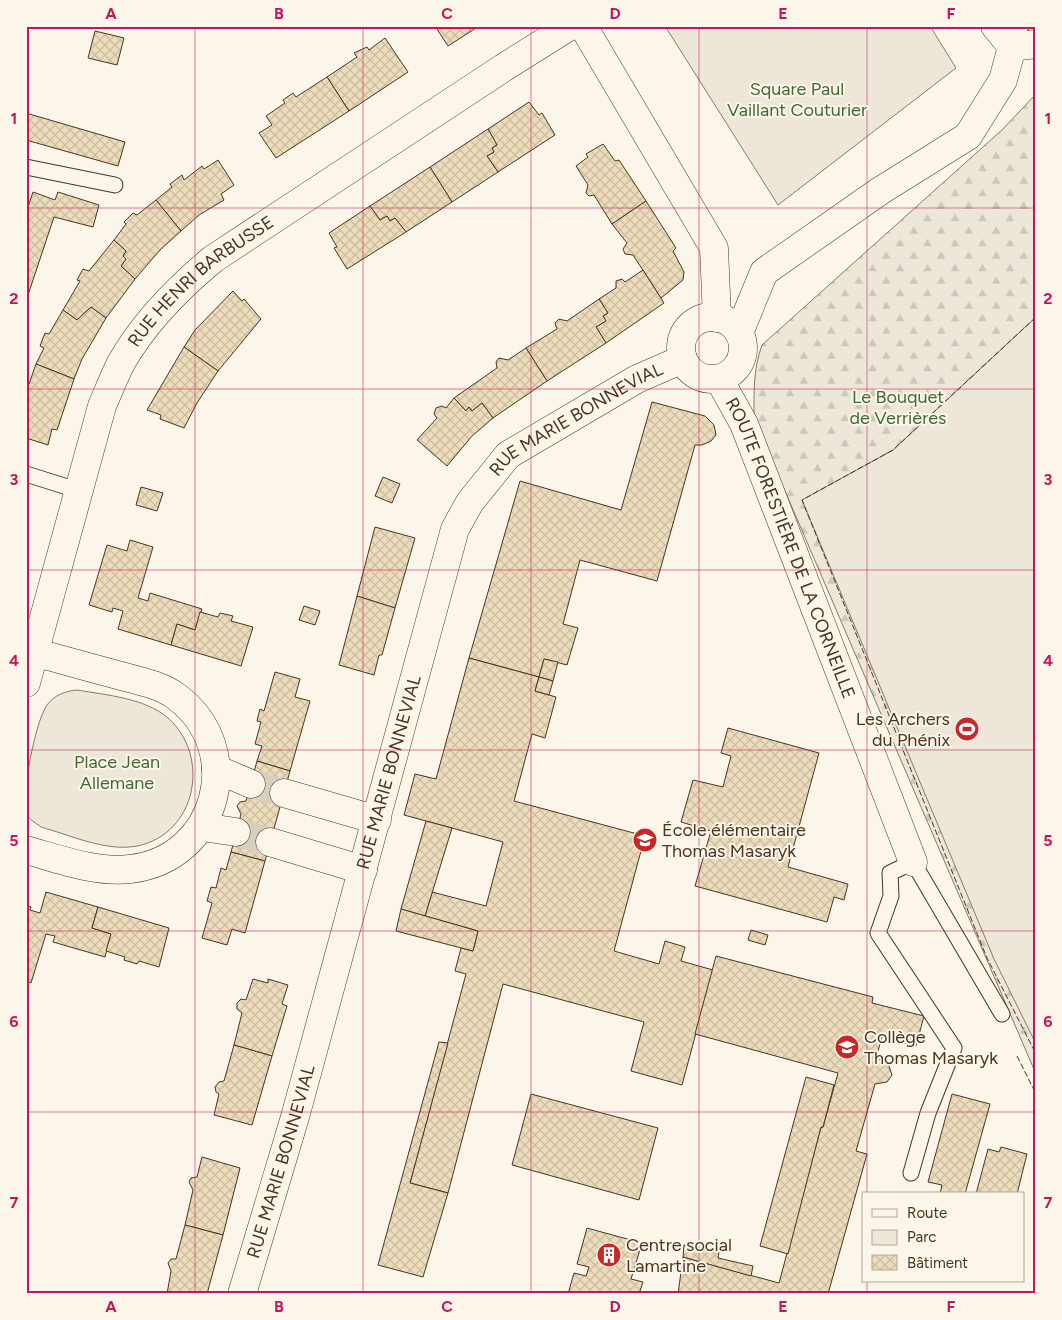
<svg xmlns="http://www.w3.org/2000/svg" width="1062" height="1320" font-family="Figtree,sans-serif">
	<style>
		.forest { fill: url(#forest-firs); stroke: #887966 }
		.park { fill: #ede6d9; stroke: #887966 }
		.building { fill: url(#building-cross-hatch); stroke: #4a3520 }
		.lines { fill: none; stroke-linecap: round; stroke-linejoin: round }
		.minor-tunnel { stroke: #d8cfc1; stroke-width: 28; stroke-dasharray: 28 14; stroke-linecap: butt }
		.service-casing { stroke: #4a3520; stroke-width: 17 }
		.minor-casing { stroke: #4a3520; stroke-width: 29 }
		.service { stroke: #fbf6e9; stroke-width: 15 }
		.minor { stroke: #fbf6e9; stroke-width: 28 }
		.fence { stroke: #4a3520; stroke-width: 1; stroke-dasharray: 6 2.5; stroke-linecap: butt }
		.grid { fill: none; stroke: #c2185b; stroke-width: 1; stroke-opacity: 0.55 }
		.labels { text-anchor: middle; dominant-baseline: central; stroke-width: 4; stroke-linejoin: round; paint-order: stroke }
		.park-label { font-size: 18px; fill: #436837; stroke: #fbf6e9 }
		.street-label { font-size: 18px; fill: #4a3520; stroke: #fbf6e9 }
		.poi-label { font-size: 18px; fill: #4a3520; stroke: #fbf6e9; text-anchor: start }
		.neatline { fill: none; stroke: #c2185b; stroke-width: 2 }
		.grid-label { font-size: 16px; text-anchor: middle; font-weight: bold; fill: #c2185b }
	</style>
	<defs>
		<pattern id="forest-firs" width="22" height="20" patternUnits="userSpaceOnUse" patternTransform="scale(1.25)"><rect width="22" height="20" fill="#ede6d9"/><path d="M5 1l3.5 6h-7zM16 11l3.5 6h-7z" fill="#cdc6ba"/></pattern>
		<pattern id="building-cross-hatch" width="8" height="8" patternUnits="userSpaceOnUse" patternTransform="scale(1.25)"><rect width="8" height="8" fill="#ecdcbc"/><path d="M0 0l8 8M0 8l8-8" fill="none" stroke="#ccbda1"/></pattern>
	</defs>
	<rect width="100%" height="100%" fill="#fbf6e9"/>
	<!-- forest -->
	<path class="forest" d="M1036,94v980l-282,-655c0,-27 -1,-49 8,-74l241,-216z"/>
	<!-- park -->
	<g class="park">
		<polygon points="665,26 930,26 956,68 778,205"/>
		<polygon points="1036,317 1036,1044 994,959 802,500 893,450"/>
		<path d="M77,690c29,5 68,8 91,28 43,38 29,116 -31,128 -31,6 -67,-11 -96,-19 -5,-4 -12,-7 -14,-13 -7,-18 9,-94 20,-109 7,-10 19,-14 30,-15z"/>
	</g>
	<!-- building -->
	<g class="building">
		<polygon points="435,26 479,26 448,46"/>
		<polygon points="95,31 124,38 117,65 88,58"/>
		<polygon points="385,38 408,72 349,111 327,77 357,57 354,53 367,47 369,50"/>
		<polygon points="327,77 349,111 276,158 259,133 272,125 266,116 285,103 283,100 293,93 296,97"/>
		<polygon points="529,102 539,115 542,113 555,135 498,172 487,156 494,152 492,148 497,145 488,129"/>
		<polygon points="26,113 125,142 118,166 26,140"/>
		<polygon points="488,129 497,145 492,148 494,152 487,156 498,172 452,202 430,167"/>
		<polygon points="603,144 615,161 619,160 646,201 612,224 594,195 589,196 586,193 588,185 576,166 588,157 586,154"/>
		<polygon points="218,160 234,185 221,194 224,200 199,215 181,231 156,200 172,187 170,184 182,175 184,180 202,166 204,169"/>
		<polygon points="430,167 452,202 406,232 395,218 390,221 387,216 380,220 370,206"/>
		<polygon points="33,192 55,200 58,192 99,205 93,227 54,217 26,301 26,213"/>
		<polygon points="156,200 181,231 160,250 135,279 121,266 126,259 123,256 126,251 114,240 126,224 124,222 133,213 137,215"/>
		<polygon points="646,201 676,248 673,251 684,272 683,280 661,298 633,255 625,254 623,249 627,243 612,224"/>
		<polygon points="370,206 380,220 387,216 390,221 395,218 406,232 347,269 334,248 337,247 329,233"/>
		<polygon points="114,240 126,251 123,256 126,259 121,266 135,279 106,318 91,307 77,320 63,310 80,281 77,280 83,269 89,271"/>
		<polygon points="643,270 664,303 606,343 596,327 606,321 603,316 608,313 599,299 616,288 616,281 622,279 625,282"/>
		<polygon points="233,291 242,301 244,299 261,319 218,371 184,347 195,330"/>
		<polygon points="599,299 608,313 603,316 606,321 596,327 606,343 547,381 526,348 557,329 555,323 559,319 567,321"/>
		<polygon points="91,307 106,318 82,359 74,379 36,364 44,348 40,346 45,333 49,334 63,310 77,320"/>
		<polygon points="184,347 218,371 197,403 184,428 160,419 161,415 147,410"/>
		<polygon points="526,348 547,381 493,418 482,403 472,411 469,407 466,411 454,398 497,368 496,362 499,358 508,360"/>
		<polygon points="36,364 74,379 57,430 52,429 48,445 26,438 26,383 29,384"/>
		<polygon points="454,398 466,411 469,407 472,411 482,403 493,418 472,436 447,466 417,440 437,418 434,414 436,408 442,406 446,408"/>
		<polygon points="652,402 705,416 714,425 716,435 711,441 702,445 695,445 657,581 580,560 563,624 578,628 567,665 544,659 539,677 469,658 520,481 621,510"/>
		<polygon points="383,477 400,484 392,503 375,496"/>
		<polygon points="141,487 163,493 157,511 136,505"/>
		<polygon points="375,527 415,538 395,608 357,596"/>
		<polygon points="130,540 153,547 138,598 148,601 150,593 202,609 195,630 177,624 171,645 118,629 123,611 113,608 112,612 89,605 107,545 127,551"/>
		<polygon points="357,596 395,608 382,655 379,655 374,675 339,665"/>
		<polygon points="304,606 320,611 315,625 299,620"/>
		<polygon points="200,612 218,617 220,613 233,616 231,621 253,627 241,666 171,645 177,624 195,630"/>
		<polygon points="469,658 539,677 535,691 556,697 545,738 532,734 514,801 645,836 614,951 659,964 665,941 685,947 681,961 713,970 682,1085 631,1071 644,1022 503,984 448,1193 410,1183 466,974 455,971 461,948 473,951 478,931 425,916 432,892 486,906 503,842 404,815 415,774 436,779"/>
		<polygon points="544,659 558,662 553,681 539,677"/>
		<polygon points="275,672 300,679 295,697 310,701 290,771 257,761 262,746 255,744 261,722 257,721 260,709 264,711"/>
		<polygon points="539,677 553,681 549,695 535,691"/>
		<polygon points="728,728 819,753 788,867 848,884 844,900 834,897 827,922 695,886 711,831 681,822 693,780 723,787 731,756 721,753"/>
		<polygon points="257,761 290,771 265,861 231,852 241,814 237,806 240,802 246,801"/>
		<polygon points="426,821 452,828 425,916 401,909"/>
		<polygon points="231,852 265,861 245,933 232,929 227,945 202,938 212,903 207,901 211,887 216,888 221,868 226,870"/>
		<polygon points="46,892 98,907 92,928 111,934 105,957 53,942 55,936 46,934 31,983 26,981 26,905 31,907 30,910 40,913"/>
		<polygon points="98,907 169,928 159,967 139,961 137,964 124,960 125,957 106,951 111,934 92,928"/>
		<polygon points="401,909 478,931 473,951 396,931"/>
		<polygon points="751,930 768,935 765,945 748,940"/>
		<polygon points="716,956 873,997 872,1003 924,1016 916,1046 882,1037 876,1058 888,1063 892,1075 887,1082 875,1084 856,1151 867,1154 828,1294 678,1294 683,1257 779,1283 821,1127 823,1127 838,1073 695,1034"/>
		<polygon points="253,979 268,983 268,979 288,985 282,1004 287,1006 272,1056 234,1045 242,1013 237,1009 237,1003 241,999 246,1000"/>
		<polygon points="439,1042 448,1043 410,1183 448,1193 423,1277 378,1265"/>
		<polygon points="234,1045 272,1056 252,1125 214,1115 219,1094 216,1092 215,1087 219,1082 224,1081"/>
		<polygon points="806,1077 834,1085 823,1127 821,1127 788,1254 760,1246"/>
		<polygon points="531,1094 658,1128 639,1200 512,1165"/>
		<polygon points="952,1094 990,1104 965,1194 940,1194 942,1185 928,1182"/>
		<polygon points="1001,1147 1027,1154 1017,1194 976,1194 988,1149 999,1152"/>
		<polygon points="202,1157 240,1168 223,1235 185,1225 193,1190 189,1182 191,1178 197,1177"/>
		<polygon points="185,1225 223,1235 207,1294 167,1294 171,1271 168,1263 171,1259 176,1259"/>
		<polygon points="587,1228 642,1243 631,1279 643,1282 639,1294 568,1294 574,1273 586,1276 589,1267 577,1264"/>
		<polygon points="684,1245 719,1252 718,1258 753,1266 751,1276 683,1257"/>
	</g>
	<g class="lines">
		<!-- minor-tunnel -->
		<g class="minor-tunnel">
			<polyline points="251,784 284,793"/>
			<polyline points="236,832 270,842"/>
		</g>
		<defs>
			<g id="service">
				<polyline points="1012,47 1021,26"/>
				<polyline points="26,167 115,185"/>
				<polyline points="26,474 77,490"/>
				<polyline points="911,1173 928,1113 954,1048 878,933 891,896 890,873 913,862 1002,1014"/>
			</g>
			<g id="minor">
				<polyline points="583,26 714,248 717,318"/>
				<polyline points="995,26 1012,47"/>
				<polyline points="1012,47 1036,44"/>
				<circle cx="712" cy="348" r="31"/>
				<polyline points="739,333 764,272 880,191 968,136 1003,80 1012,47"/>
				<path id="s1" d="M719,379l25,45 169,438"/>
				<path id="s2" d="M26,683l76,-277c6,-14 12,-29 19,-43 23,-41 56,-74 92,-104l290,-191 67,-42"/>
				<polyline points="216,769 251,784"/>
				<polyline points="284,793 377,820"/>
				<polyline points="202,827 236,832"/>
				<polyline points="270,842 363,870"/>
				<path d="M26,850c33,9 70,23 104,19 88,-10 117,-119 47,-172 -17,-13 -42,-17 -63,-23 -27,-7 -54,-15 -81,-22"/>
				<path id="s3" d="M242,1294l53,-177 160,-588 15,-27 38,-47 129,-76 46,-20"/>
			</g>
		</defs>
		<!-- service casing -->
		<use href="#service" class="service-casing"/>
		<!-- minor casing -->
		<use href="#minor" class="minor-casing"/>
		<!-- service -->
		<use href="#service" class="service"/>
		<!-- minor -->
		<use href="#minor" class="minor"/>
		<!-- fence -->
		<g class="fence">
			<polyline points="1036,317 893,450 802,500 987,958 1036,1054"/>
			<polyline points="1017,1056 1036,1094"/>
		</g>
	</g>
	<!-- grid -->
	<path class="grid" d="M195,26v1268M363,26v1268M531,26v1268M699,26v1268M867,26v1168M26,208h1010M26,389h1010M26,570h1010M26,750h1010M26,931h1010M26,1112h1010M867,1281v13"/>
	<!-- icons -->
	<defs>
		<symbol id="stadium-disc" viewBox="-11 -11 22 22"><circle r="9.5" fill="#c62828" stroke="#fbf6e9"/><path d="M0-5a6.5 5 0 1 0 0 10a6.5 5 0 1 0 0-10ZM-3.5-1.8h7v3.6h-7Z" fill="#fff"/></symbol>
		<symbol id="school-disc" viewBox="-11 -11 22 22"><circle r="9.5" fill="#c62828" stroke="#fbf6e9"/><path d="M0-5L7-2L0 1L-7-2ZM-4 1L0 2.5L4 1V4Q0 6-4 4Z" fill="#fff"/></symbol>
		<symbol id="building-disc" viewBox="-11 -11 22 22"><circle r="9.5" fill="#c62828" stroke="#fbf6e9"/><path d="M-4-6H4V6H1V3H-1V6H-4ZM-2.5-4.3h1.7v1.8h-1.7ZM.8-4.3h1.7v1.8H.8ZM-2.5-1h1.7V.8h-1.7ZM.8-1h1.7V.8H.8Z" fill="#fff"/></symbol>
	</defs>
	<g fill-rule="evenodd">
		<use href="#stadium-disc" x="953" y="715" width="28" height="28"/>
		<use href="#school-disc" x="631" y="826" width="28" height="28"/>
		<use href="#school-disc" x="833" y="1033" width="28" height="28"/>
		<use href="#building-disc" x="595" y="1241" width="28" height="28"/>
	</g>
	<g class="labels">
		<!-- park labels -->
		<g class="park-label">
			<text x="797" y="89">Square Paul<tspan x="797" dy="21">Vaillant Couturier</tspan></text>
			<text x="898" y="397">Le Bouquet<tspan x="898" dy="21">de Verrières</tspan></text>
			<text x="117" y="762">Place Jean<tspan x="117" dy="21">Allemane</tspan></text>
		</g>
		<!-- street labels -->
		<g class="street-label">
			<text stroke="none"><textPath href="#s2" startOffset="450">RUE HENRI BARBUSSE</textPath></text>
			<text stroke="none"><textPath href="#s3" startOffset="962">RUE MARIE BONNEVIAL</textPath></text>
			<text stroke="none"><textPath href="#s1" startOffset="184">ROUTE FORESTIÈRE DE LA CORNEILLE</textPath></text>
			<text stroke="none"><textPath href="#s3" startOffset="542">RUE MARIE BONNEVIAL</textPath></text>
			<text stroke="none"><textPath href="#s3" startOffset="138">RUE MARIE BONNEVIAL</textPath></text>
		</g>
		<!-- poi labels -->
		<g class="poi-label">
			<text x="950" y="719" text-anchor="end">Les Archers<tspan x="950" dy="21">du Phénix</tspan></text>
			<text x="662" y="830">École élémentaire<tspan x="662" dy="21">Thomas Masaryk</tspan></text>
			<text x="864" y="1037">Collège<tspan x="864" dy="21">Thomas Masaryk</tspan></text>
			<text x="626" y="1245">Centre social<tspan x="626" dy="21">Lamartine</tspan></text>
		</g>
	</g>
	<!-- border -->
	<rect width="1062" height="1320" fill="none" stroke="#fbf6e9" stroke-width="55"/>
	<!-- legend -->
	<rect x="862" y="1192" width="162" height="90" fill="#fbf6e9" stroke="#b4a999"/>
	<rect x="872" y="1209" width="25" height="8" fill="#fbf6e9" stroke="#b4a999"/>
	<text x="907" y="1218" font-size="15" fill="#4a3520">Route</text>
	<rect x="872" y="1230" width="25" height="15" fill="#ede6d9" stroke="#b4a999"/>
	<text x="907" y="1242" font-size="15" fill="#4a3520">Parc</text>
	<rect x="872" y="1255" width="25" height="15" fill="url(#building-cross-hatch)" stroke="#b4a999"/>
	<text x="907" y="1268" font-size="15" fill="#4a3520">Bâtiment</text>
	<rect x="28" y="28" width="1006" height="1264" class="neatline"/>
	<g class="grid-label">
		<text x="111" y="19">A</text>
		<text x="279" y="19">B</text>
		<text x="447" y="19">C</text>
		<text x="615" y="19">D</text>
		<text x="783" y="19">E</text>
		<text x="951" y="19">F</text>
		<text x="14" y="124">1</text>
		<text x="1048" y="124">1</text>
		<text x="14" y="304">2</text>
		<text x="1048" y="304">2</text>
		<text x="14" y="485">3</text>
		<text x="1048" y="485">3</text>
		<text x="14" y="666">4</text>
		<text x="1048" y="666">4</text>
		<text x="14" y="846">5</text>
		<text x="1048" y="846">5</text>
		<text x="14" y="1027">6</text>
		<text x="1048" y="1027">6</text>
		<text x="14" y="1208">7</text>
		<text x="1048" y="1208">7</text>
		<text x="111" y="1312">A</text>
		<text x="279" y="1312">B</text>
		<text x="447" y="1312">C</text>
		<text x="615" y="1312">D</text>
		<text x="783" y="1312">E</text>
		<text x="951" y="1312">F</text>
	</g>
</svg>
